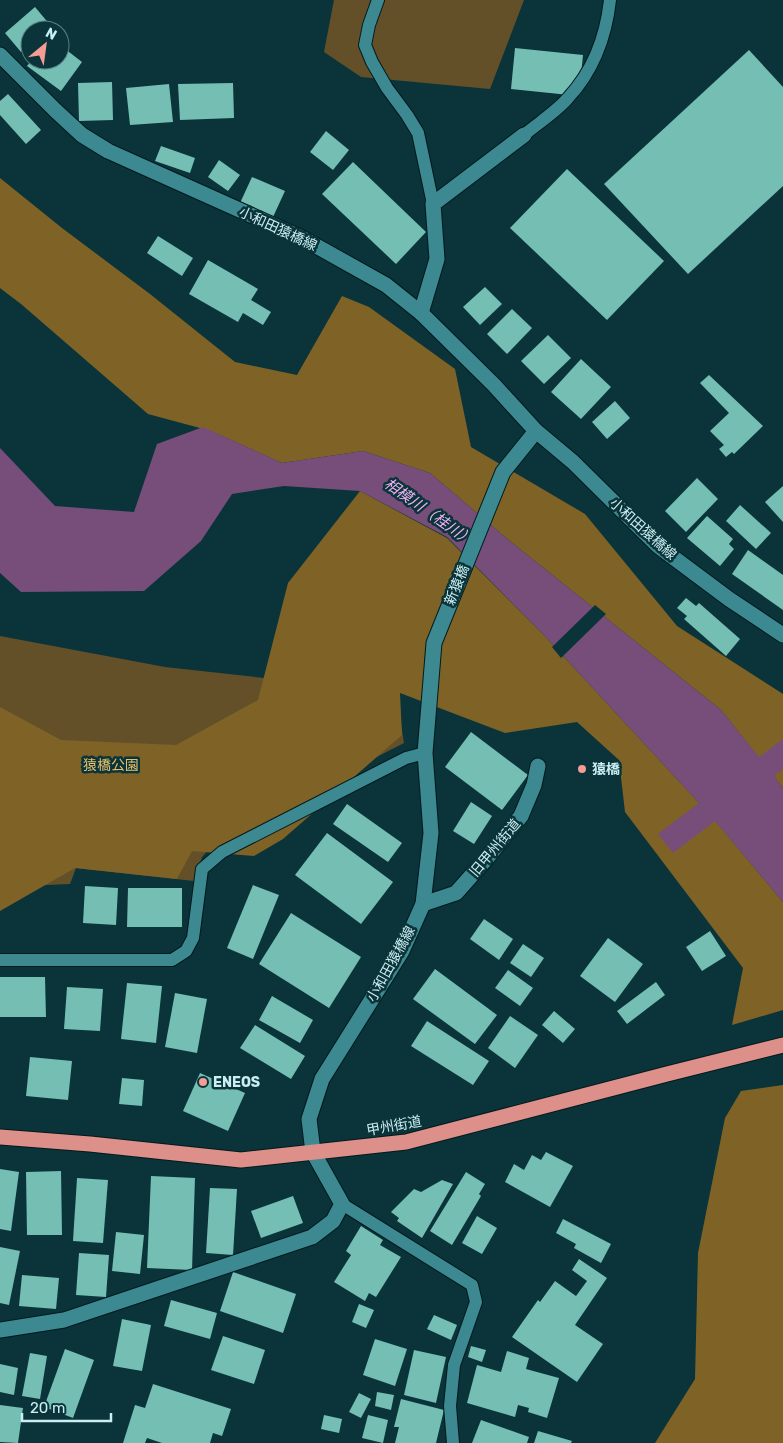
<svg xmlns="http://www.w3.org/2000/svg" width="783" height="1443" font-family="Rubik,'Noto Sans JP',sans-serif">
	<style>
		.green { fill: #635029 }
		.forest { fill: #7f6326 }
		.water { fill: #774d7a }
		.pier { fill: #0a3439 }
		.building { fill: #74beb4 }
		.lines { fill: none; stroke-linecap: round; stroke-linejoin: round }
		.lane-casing { stroke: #031a1d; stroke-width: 14 }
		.street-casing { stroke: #031a1d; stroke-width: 17 }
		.secondary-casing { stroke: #031a1d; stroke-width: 17 }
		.highway-casing { stroke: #031a1d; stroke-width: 17 }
		.lane { stroke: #3d8992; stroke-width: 12 }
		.street { stroke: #3d8992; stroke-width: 15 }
		.secondary { stroke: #3d8992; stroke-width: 15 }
		.highway { stroke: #dd9089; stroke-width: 15 }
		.poi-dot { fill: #f59c95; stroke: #0a3439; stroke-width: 2 }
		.labels { text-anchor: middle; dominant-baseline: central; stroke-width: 5; stroke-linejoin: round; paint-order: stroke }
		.street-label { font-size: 14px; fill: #caeef2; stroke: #0a3439 }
		.park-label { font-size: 14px; fill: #e9c069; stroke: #0a3439 }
		.poi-label { font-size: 14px; font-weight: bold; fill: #caeef2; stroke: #0a3439; text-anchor: start }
		.water-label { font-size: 15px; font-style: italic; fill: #f1b0f4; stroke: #0a3439 }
	</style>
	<rect width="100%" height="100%" fill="#0a3439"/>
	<!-- green -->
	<g class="green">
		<polygon points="334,0 524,0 490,89 361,77 324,52"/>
		<polygon points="0,636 165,667 264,678 398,706 404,743 220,837 202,857 194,881 76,868 70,884 0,887"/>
	</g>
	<!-- forest -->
	<g class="forest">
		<polygon points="0,178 62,228 150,294 235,362 297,375 342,296 369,307 455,369 471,447 585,514 677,626 783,694 783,788 721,710 505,537 430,473 363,451 282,463 211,431 148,414 21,304 0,288"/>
		<polygon points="360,491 447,538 541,632 713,818 783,902 783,1010 732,1025 743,968 625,812 619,760 577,722 505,733 400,693 402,735 283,839 254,856 192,851 177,879 75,868 0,911 0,707 61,740 176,745 258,700 288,583"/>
		<polygon points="783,1085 783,1443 655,1443 695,1379 698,1253 725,1118 741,1091"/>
	</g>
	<!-- water -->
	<polygon class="water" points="203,427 282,463 363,451 430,473 505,537 721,710 759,757 783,739 783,769 774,776 783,788 783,902 715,821 673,853 658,834 699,803 541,632 447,537 360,491 284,486 232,494 201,541 144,591 21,592 0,573 0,448 55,506 134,512 157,444"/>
	<!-- pier -->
	<polygon class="pier" points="595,605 606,614 561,658 552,647"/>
	<!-- building -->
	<g class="building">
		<polygon points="35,7 51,26 47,30 30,30 30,45 21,52 5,33"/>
		<polygon points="60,45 82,62 61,91 27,66 32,60 60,60"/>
		<polygon points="515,48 583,55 579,96 511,89"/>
		<polygon points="749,50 783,87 783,186 688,274 604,184"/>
		<polygon points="112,82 113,120 79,121 78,83"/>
		<polygon points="233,83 234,118 180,120 178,84"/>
		<polygon points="169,84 173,122 130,125 126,88"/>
		<polygon points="8,94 41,130 26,144 0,115 0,101"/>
		<polygon points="326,131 349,150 333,170 310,152"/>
		<polygon points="161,146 195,158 190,173 155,161"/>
		<polygon points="219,160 240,175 228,191 208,177"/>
		<polygon points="353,162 426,232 396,264 322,194"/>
		<polygon points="567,169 664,261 607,320 510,228"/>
		<polygon points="252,177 285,191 273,217 240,203"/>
		<polygon points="158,236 193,258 182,276 147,253"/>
		<polygon points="208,260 258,289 251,300 271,312 263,325 243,313 238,322 189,294"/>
		<polygon points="485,287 502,304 480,325 463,307"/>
		<polygon points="512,309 532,328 507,354 487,334"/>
		<polygon points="548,335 571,358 544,384 521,361"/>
		<polygon points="581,359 611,387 581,419 551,392"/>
		<polygon points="709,375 763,426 734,454 732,452 726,457 719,449 724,445 710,431 729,413 700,383"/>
		<polygon points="615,401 630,418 607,439 592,422"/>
		<polygon points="697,478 718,499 686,532 665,511"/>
		<polygon points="783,486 783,522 765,502"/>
		<polygon points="740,505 771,533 756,549 726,521"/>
		<polygon points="707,516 733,539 729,544 734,549 720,566 687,538"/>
		<polygon points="748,550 783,575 783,610 732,574"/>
		<polygon points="686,598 696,606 699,603 740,639 726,656 684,619 687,616 677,608"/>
		<polygon points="471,732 528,775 502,810 445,767"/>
		<polygon points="471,802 492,816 474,844 453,831"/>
		<polygon points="347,804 402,843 388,862 333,824"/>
		<polygon points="327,833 393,882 361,924 295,875"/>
		<polygon points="253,885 279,895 253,959 227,948"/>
		<polygon points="85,886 118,888 116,925 83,923"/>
		<polygon points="128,888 182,888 182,927 127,927"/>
		<polygon points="291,913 361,957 329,1008 259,964"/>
		<polygon points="484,919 513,939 499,960 470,939"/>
		<polygon points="710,931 726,956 702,971 686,947"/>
		<polygon points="608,938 643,964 615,1002 580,976"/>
		<polygon points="523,944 544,958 531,977 510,963"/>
		<polygon points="435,969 497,1015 475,1044 413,999"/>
		<polygon points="508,970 533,988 520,1006 495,988"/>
		<polygon points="0,977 45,977 46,1017 0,1017"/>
		<polygon points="656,982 665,995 627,1024 617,1011"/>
		<polygon points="127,983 162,986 156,1043 121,1039"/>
		<polygon points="67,987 103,989 100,1031 64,1029"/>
		<polygon points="175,993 207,999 197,1053 165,1047"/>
		<polygon points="272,996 313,1020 300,1043 259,1020"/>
		<polygon points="554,1011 575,1029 563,1043 542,1025"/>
		<polygon points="510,1016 538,1035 515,1068 488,1048"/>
		<polygon points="427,1021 489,1061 473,1085 411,1046"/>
		<polygon points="255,1025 305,1056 291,1079 240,1048"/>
		<polygon points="30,1057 72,1061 68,1100 26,1096"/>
		<polygon points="200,1073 245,1093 228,1131 183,1111"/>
		<polygon points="122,1078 144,1080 142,1106 119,1104"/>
		<polygon points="546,1152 573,1166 550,1207 505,1182 514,1164 524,1170 532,1155 541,1160"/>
		<polygon points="0,1169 19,1172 11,1231 0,1229"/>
		<polygon points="61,1171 62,1235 27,1235 26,1172"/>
		<polygon points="466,1172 485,1184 479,1194 481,1196 452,1245 430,1231"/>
		<polygon points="151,1176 195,1178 192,1270 147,1268"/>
		<polygon points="77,1178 108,1180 103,1243 73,1241"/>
		<polygon points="442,1180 453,1184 422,1238 397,1221 399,1218 391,1212 414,1189 421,1192"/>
		<polygon points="210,1188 237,1189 233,1255 206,1253"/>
		<polygon points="293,1196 303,1223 261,1238 251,1211"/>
		<polygon points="477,1216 497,1228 482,1254 462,1243"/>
		<polygon points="563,1219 611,1244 601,1263 574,1248 576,1244 556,1233"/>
		<polygon points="361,1226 383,1240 380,1245 401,1257 376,1297 369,1293 365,1301 334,1282 351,1255 346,1251"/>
		<polygon points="116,1232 144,1235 140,1274 112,1271"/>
		<polygon points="0,1247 20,1251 9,1305 0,1303"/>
		<polygon points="79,1253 109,1255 106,1297 76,1295"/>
		<polygon points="579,1259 607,1278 575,1325 603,1344 577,1382 512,1337 538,1300 540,1302 555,1281 576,1296 587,1281 572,1270"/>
		<polygon points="233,1272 296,1294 283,1333 220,1311"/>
		<polygon points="22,1275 59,1278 56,1309 19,1306"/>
		<polygon points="171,1300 217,1313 210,1339 164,1326"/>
		<polygon points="359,1304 374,1310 366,1328 352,1322"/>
		<polygon points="434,1315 457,1325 451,1340 427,1329"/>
		<polygon points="122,1319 151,1325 142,1371 113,1366"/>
		<polygon points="223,1336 265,1350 254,1384 211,1370"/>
		<polygon points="375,1339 407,1349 395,1386 363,1375"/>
		<polygon points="471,1346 486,1350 482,1362 468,1357"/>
		<polygon points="65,1349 94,1360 73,1418 44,1407"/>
		<polygon points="414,1350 446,1357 436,1403 404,1395"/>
		<polygon points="507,1351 529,1358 526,1369 559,1378 547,1418 528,1412 529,1408 518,1405 515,1417 467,1403 477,1365 501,1372"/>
		<polygon points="30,1353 47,1356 40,1399 22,1396"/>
		<polygon points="0,1364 18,1368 14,1395 0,1392"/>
		<polygon points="153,1384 231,1409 222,1436 213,1433 210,1443 162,1443 147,1438 145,1443 123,1443 135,1405 145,1408"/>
		<polygon points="377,1392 394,1395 391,1410 375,1406"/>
		<polygon points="359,1393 371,1399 361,1418 349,1412"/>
		<polygon points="401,1399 444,1410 436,1443 395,1443 399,1427 394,1427"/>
		<polygon points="0,1405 23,1408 18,1443 0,1442"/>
		<polygon points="324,1415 342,1419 339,1433 321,1429"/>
		<polygon points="368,1415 388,1420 383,1443 362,1438"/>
		<polygon points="481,1420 529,1437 527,1443 472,1443"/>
		<polygon points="538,1431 572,1441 571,1443 534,1443"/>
	</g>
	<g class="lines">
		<defs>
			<g id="lane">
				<polyline points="378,0 369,25 365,45 372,62 387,88 407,115 418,133 433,204"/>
				<path d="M524,135c14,-12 32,-23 44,-37 25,-27 38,-62 42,-98"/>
				<polyline points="0,960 172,960 186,951 193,938 202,869 222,852 406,758 425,753"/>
				<polyline points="342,1204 472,1285 476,1302 454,1365 450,1406 453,1443"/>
			</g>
			<g id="street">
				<polyline points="421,313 437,259 433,204 524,135"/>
				<polyline points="423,904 456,893 487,858 521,816 534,785 538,766"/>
				<polyline points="0,1330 64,1320 312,1237 333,1221 342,1204 313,1152"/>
			</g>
			<g id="secondary">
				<polyline points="0,55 55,110 82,135 108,151 302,238 386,285 421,313 494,385 536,431 573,462 658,546 729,599 783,635"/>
				<polyline points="313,1152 309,1119 322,1079 402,951 423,904 431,833 425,753 434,643 503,472 536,431"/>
			</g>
			<polyline id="highway" points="0,1137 90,1144 241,1160 406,1142 667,1074 783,1045"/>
		</defs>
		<!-- lane casing -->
		<use href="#lane" class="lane-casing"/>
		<!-- street casing -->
		<use href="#street" class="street-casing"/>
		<!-- secondary casing -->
		<use href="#secondary" class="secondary-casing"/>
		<!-- highway casing -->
		<use href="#highway" class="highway-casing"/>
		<!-- lane -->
		<use href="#lane" class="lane"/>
		<!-- street -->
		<use href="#street" class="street"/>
		<!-- secondary -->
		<use href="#secondary" class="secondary"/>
		<!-- highway -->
		<use href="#highway" class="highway"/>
	</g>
	<!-- markers -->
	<g class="poi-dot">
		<circle cx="582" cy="769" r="5"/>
		<circle cx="203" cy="1082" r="5"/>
	</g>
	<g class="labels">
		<!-- street labels -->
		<g class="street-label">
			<text transform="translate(278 229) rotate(25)">小和田猿橋線</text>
			<text transform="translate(643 529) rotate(42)">小和田猿橋線</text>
			<text transform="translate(457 585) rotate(-68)">新猿橋</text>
			<text transform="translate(495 848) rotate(-50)">旧甲州街道</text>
			<text transform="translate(391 964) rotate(-61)">小和田猿橋線</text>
			<text transform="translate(394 1126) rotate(-10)">甲州街道</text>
		</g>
		<!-- park labels -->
		<g class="park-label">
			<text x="111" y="765">猿橋公園</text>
		</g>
		<!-- poi labels -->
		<g class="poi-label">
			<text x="592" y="769">猿橋</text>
			<text x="213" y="1082">ENEOS</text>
		</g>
		<!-- water labels -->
		<g class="water-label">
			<text transform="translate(429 512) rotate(35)">相模川（桂川）</text>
		</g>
	</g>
	<!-- north arrow -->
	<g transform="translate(45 45) rotate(29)"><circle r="24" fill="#0a3439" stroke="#577e83"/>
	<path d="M0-4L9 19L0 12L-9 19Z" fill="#f59c95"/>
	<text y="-8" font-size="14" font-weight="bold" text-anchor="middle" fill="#caeef2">N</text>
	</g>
	<!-- scale -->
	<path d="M22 1413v8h89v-8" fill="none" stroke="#caeef2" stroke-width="2.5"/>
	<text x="30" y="1413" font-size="15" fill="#caeef2" stroke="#0a3439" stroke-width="4" paint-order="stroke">20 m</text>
</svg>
